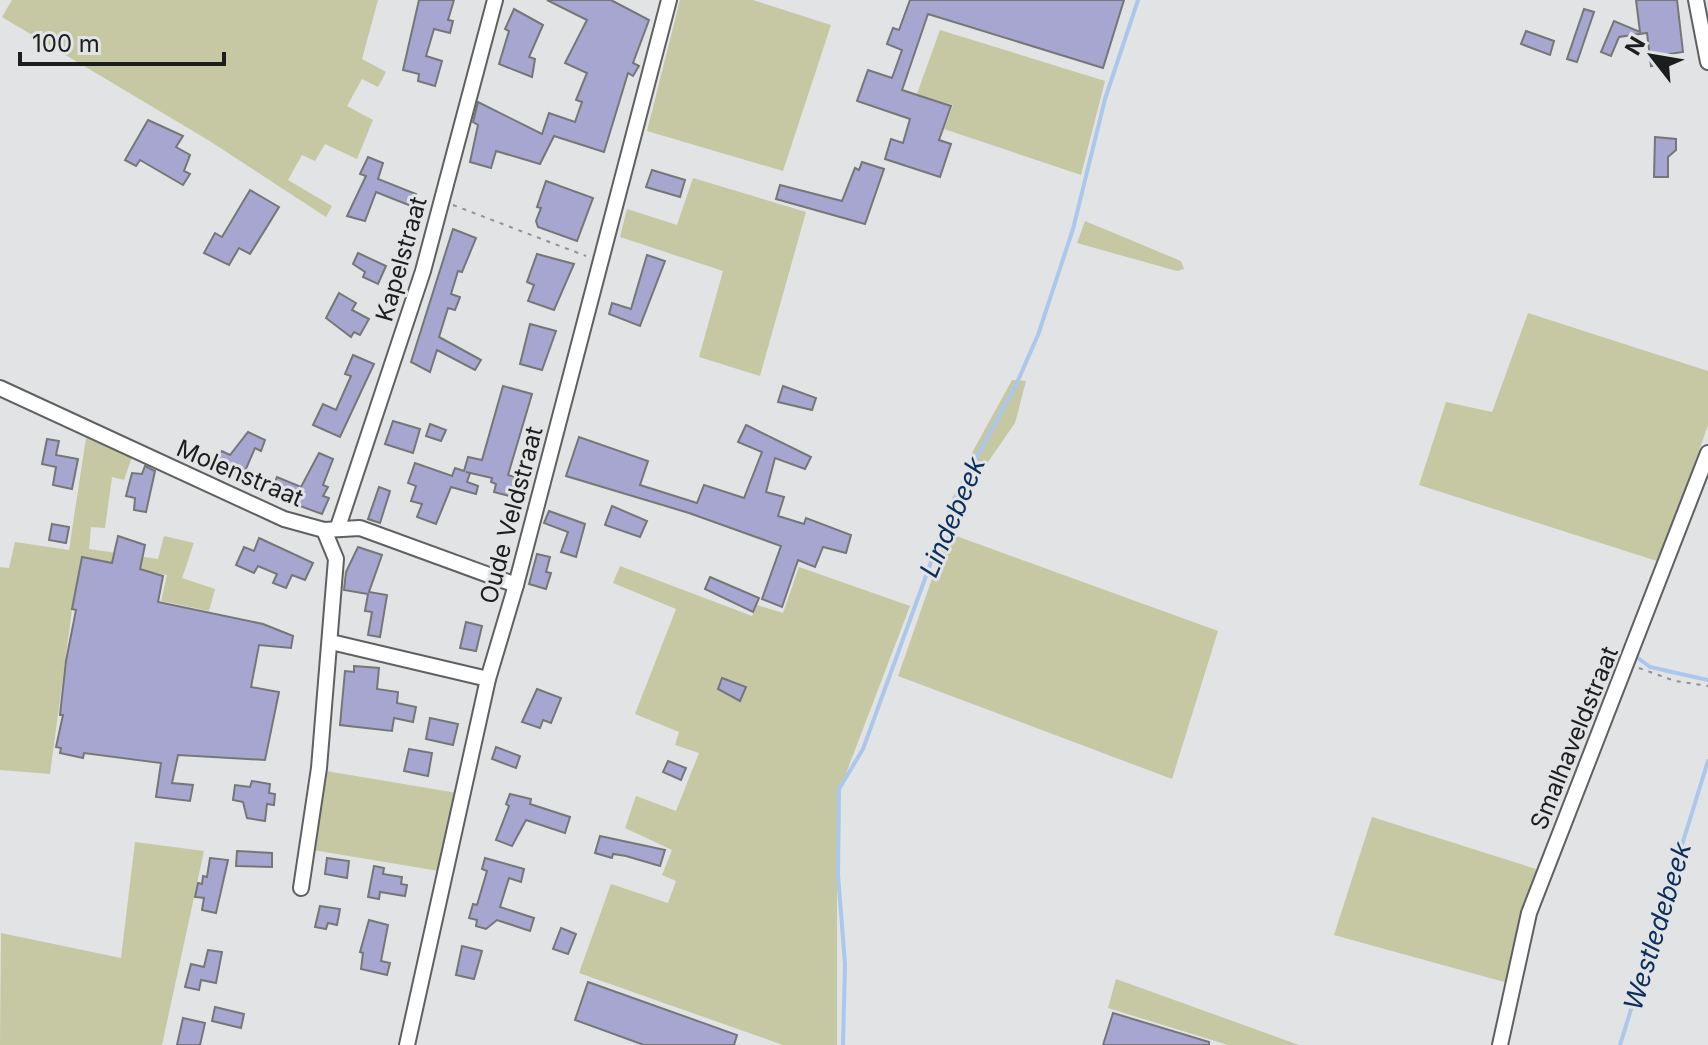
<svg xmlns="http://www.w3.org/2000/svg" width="1708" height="1045" font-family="Inter,sans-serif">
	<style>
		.green { fill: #c5c8a3 }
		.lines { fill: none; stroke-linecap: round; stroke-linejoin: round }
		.stream { stroke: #acc7ec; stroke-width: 4 }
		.building { fill: #a7a6d0; stroke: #767678; stroke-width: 2 }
		.minor-casing { stroke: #5e6061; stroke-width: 18 }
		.path { stroke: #909192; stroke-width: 2; stroke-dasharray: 4 6; stroke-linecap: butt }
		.minor { stroke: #fff; stroke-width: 14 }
		.labels { text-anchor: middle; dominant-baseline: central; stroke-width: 6; stroke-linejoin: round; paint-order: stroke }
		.street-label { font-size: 24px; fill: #1c1d1d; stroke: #e1e3e4 }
		.water-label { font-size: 26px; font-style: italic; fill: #0a2f5c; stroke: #e1e3e4 }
	</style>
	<rect width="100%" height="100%" fill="#e1e3e4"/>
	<!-- green -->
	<g class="green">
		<polygon points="12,0 378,0 362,59 386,72 378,87 362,79 347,106 373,120 357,159 325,144 315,161 302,155 288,180 332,206 326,217 208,140 2,17"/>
		<polygon points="680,0 753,0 831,25 783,171 647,131"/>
		<polygon points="940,30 1105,81 1081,175 944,129 953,105 917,94"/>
		<polygon points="693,178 806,212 760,376 699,357 723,271 620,237 627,209 677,225"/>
		<polygon points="1085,221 1181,261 1184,269 1177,271 1077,243"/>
		<polygon points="1528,313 1708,371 1708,425 1660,562 1419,485 1446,402 1492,412"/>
		<polygon points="1012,380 1026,381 1015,423 965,495 973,467 968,463 973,451"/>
		<polygon points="86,438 132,457 124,480 112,477 105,528 91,527 89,549 158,559 164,536 194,543 182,578 215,589 209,611 161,601 167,575 85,558 72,610 50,774 0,770 0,567 9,568 15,542 69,550"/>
		<polygon points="948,533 1218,631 1172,779 898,676"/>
		<polygon points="620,566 752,616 757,605 783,613 799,567 910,606 837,797 837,1045 783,1045 579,973 611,884 668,903 676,881 662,875 672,850 625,828 636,796 676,811 699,753 675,745 679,732 635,714 676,609 613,583"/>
		<polygon points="326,771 457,793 439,871 313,850"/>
		<polygon points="1372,817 1539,870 1508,983 1334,935"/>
		<polygon points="135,842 204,851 162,1045 0,1045 1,933 121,958"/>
		<polygon points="1116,979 1299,1045 1228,1045 1108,1008"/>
	</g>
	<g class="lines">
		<!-- stream -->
		<g class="stream">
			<polyline points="1638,658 1650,667 1708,680"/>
			<polyline points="843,1045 845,964 838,875 839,789 863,749 954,499 1016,385 1038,335 1073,229 1105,99 1138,0"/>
			<polyline points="1620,1045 1708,761"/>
		</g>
	</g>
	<!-- building -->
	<g class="building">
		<polygon points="419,0 454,0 448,20 453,21 450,33 434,29 426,56 442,61 435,86 418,81 419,74 403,70"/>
		<polygon points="547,0 611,0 649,20 633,63 639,66 633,76 628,73 604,152 554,136 540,164 496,151 491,168 470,162 478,125 473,122 478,102 542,134 549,113 575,122 582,102 576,100 587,73 565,63 587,20"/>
		<polygon points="910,0 1124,0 1103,68 928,14 902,90 951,106 939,140 951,144 940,177 885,159 891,139 903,143 910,119 857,101 868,70 892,78 902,50 887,44 893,28 899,30"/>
		<polygon points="1636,0 1677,0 1683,52 1669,54 1671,63 1651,66 1647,33 1619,37 1611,56 1601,52 1614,21 1640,32"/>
		<polygon points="514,9 543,25 529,57 535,59 532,77 499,64 509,31 505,29"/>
		<polygon points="1584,9 1594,12 1577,62 1567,59"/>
		<polygon points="1526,31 1554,41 1550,55 1521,44"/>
		<polygon points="148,120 183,136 176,147 190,155 184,171 190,174 183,185 140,160 136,166 125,160"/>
		<polygon points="1655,137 1676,139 1676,150 1668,157 1668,177 1654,177"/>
		<polygon points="368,157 383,163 378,179 416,194 411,206 376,192 365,221 347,216 366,176 360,174"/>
		<polygon points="862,162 884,169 865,224 776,199 780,185 842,201 855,168 859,170"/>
		<polygon points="652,170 685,180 680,197 646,187"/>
		<polygon points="546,181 593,198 577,241 538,227 536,221 541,208 537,207"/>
		<polygon points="250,190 279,207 250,254 239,248 229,265 204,253 215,233 222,237"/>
		<polygon points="453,229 476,238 462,272 458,271 451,294 460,297 455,310 448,308 439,337 481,360 475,370 437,350 430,372 411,362"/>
		<polygon points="358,253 386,266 378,284 363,277 365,272 353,264"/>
		<polygon points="537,254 574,264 554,310 528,301 534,285 527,282"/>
		<polygon points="647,255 665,261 640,326 609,314 612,303 631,309"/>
		<polygon points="339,293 356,303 352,310 369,319 360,335 354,332 351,337 326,318"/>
		<polygon points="530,324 556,331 542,370 520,364"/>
		<polygon points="353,355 374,364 340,437 313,425 323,404 336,410 351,376 345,374"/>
		<polygon points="503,386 532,394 508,475 518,478 513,497 494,492 496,484 491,482 492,478 466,472 470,473 467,482 478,486 476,494 451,487 436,524 417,517 422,504 411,501 416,486 408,483 415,463 452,476 455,468 464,471 468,457 482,460"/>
		<polygon points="783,386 816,398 812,410 778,402"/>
		<polygon points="393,421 420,429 413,453 385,444"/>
		<polygon points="430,424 446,430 441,441 426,436"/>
		<polygon points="746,425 811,457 805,469 775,458 766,492 784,497 778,516 804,524 806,518 851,535 846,553 823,547 815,567 798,560 782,607 762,599 781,546 689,513 566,476 579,437 648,461 640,485 697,503 704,485 744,498 762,452 738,442"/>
		<polygon points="248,432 265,440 261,451 255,448 242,478 215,466 222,451 230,455"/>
		<polygon points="47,439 59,441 56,455 78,459 72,489 53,485 56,467 42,464"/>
		<polygon points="319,453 333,459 323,485 328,487 323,496 329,498 322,514 289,502 291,496 273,488 277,477 301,487"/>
		<polygon points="145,466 155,471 146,512 134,510 135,498 126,496 132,473 142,474"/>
		<polygon points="379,487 390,491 380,523 368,519"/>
		<polygon points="612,506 647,521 640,537 605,525"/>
		<polygon points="549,511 585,524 576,557 561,552 568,532 544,523"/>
		<polygon points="52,524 69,527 66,543 49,540"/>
		<polygon points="118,536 145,545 140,569 163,576 158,602 263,624 293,636 291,648 259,645 251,687 279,692 265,760 178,755 172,783 193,785 190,801 156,797 161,763 84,753 83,758 60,753 61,748 56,747 63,715 60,715 66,661 76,610 72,609 82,557 112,563"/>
		<polygon points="259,538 313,563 305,580 292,575 286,588 273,583 277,574 258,566 254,573 236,565 244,547 254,551"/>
		<polygon points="358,547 382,555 369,592 387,595 380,637 368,635 372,612 365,611 368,594 344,590 346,572"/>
		<polygon points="537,554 550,557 546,572 551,573 546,589 529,584"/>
		<polygon points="710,577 759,598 753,612 705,589"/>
		<polygon points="466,622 482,626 476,651 460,648"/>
		<polygon points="354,666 379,668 377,689 398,692 397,703 416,707 413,722 394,718 392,731 340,725 345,671 354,672"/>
		<polygon points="722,678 746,687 740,701 718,689"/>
		<polygon points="537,689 561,698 551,723 543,720 540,728 522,722"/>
		<polygon points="430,718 458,724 453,745 426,739"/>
		<polygon points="496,747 520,756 516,768 492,759"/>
		<polygon points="409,749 432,753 428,776 404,771"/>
		<polygon points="668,761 686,768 681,780 663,772"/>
		<polygon points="252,781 270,784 269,793 275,794 274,805 267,804 265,821 247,818 243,802 233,800 235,785 250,787"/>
		<polygon points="510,794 531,799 530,804 570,817 565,833 526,820 512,846 496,840 509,806 506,804"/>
		<polygon points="600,836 665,850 660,866 626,856 613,854 612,858 595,853"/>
		<polygon points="237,851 272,853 272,867 236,866"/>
		<polygon points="210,858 228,860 216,913 202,910 204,898 195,897 198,883 202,884 203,876 207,877"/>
		<polygon points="327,858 349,861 347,878 325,874"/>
		<polygon points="485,858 524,869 521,882 509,878 500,907 534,918 530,931 497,920 486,929 476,926 477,920 469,918 473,904 477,905 487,871 482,869"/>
		<polygon points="374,866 384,868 383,874 402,877 401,884 407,885 405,896 380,892 379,899 368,897"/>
		<polygon points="320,906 340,909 337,925 328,923 326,929 315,927"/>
		<polygon points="369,920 388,925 381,961 390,963 387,975 361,969 363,953 360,952"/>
		<polygon points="561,928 576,934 568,954 553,949"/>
		<polygon points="462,946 482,951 474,979 456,975"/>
		<polygon points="208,950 222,952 216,983 201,980 199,990 185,987 191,964 204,967"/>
		<polygon points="588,982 737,1035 734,1045 644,1045 575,1020"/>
		<polygon points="215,1007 244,1014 241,1028 212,1021"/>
		<polygon points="1113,1013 1209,1042 1209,1045 1103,1045"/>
		<polygon points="183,1018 205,1023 200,1045 177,1045"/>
	</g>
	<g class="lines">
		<defs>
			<g id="minor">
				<polyline points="1696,0 1708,62"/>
				<polyline points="0,388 284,519 324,530 360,528 516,585"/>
				<polyline points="338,527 423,271 495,0"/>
				<polyline points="331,642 488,679"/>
				<polyline points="301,888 319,768 336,559 324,530"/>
				<polyline points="407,1045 488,679 516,585 669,0"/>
				<polyline points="1500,1045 1529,913 1708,453"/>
			</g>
		</defs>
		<!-- minor casing -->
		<use href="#minor" class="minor-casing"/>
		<!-- path -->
		<g class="path">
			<polyline points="453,205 586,256"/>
			<polyline points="1639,668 1675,681 1708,686"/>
		</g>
		<!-- minor -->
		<use href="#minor" class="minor"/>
	</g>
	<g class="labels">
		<!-- street labels -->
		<g class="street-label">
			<text transform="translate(401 259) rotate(-74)">Kapelstraat</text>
			<text transform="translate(240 473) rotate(23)">Molenstraat</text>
			<text transform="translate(511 515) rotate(-75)">Oude Veldstraat</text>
			<text transform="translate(1574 738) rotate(-68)">Smalhaveldstraat</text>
		</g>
		<!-- water labels -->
		<g class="water-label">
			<text transform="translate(952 517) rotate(-67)">Lindebeek</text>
			<text transform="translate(1657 926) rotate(-73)">Westledebeek</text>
		</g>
	</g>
	<!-- north arrow -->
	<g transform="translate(1652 56) rotate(301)" stroke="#e1e3e4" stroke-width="6" paint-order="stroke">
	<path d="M0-6L14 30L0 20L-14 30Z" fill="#1c1d1d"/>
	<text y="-12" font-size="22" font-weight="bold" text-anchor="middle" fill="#1c1d1d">N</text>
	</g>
	<!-- scale -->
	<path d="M20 52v12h204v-12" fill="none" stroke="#1c1d1d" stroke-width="4"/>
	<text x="32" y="52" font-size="24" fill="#1c1d1d" stroke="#e1e3e4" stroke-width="6" paint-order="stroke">100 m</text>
</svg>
